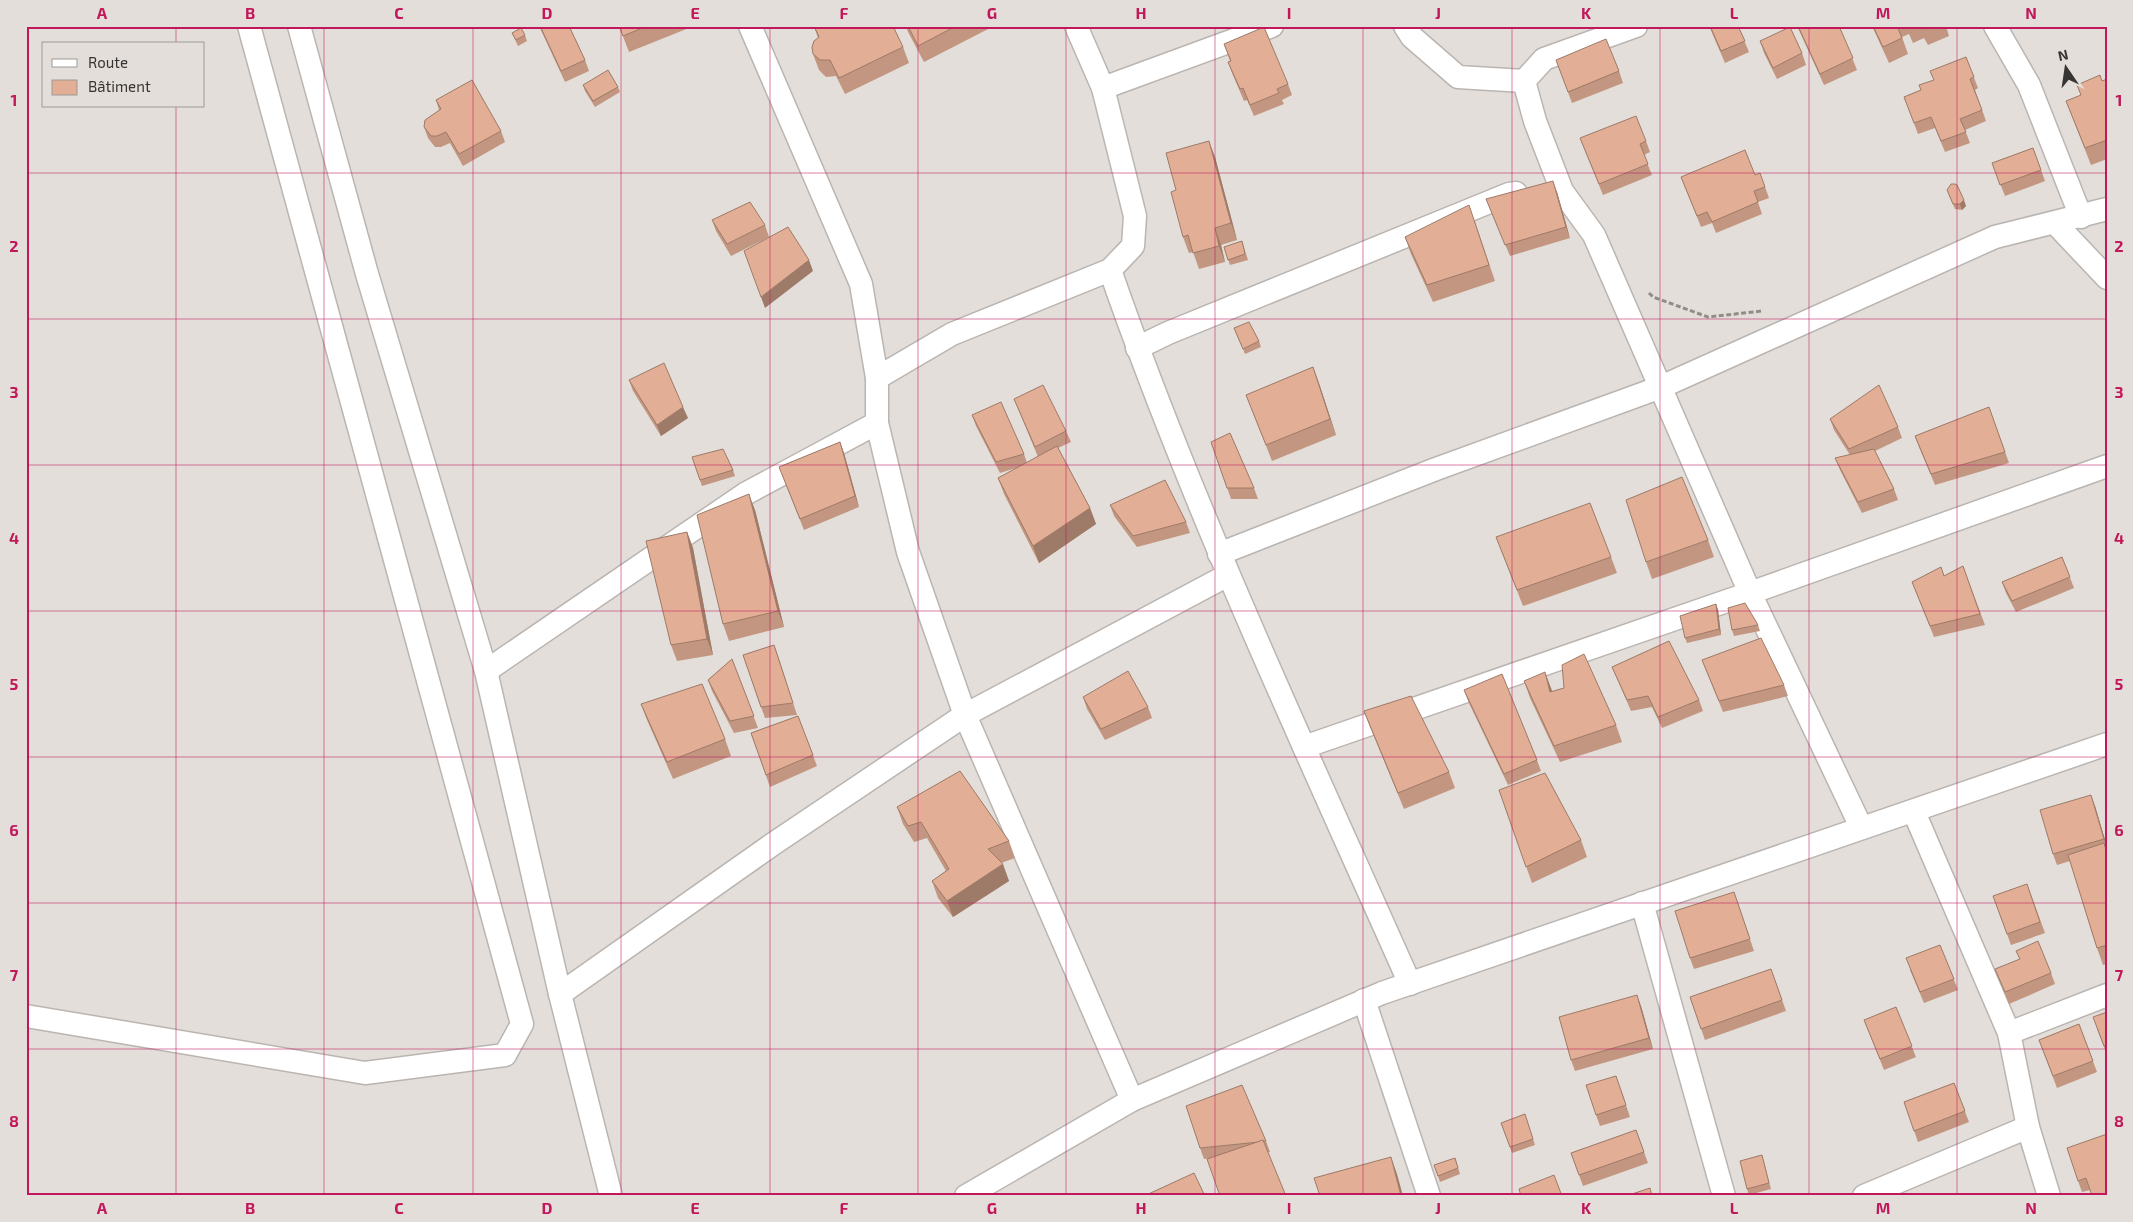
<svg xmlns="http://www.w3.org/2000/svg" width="2133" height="1222" font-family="'Exo 2',sans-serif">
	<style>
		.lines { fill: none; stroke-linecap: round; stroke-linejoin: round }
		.street-casing { stroke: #bbb5b1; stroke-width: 25 }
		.path { stroke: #908d89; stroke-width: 3; stroke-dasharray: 5 2.5; stroke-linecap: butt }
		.street { stroke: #fff; stroke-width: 22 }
		.wall { fill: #c29680 }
		.shaded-wall { fill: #9e7a68 }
		.building { fill: #e2ae95; stroke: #9e7a68 }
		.grid { fill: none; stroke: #c2185b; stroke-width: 1; stroke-opacity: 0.55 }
		.neatline { fill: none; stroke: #c2185b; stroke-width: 2 }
		.grid-label { font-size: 16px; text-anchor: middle; font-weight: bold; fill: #c2185b }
	</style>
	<rect width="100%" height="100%" fill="#e3ded9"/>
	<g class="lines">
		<defs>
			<g id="street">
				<polyline points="299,26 367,274 486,671 560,994 611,1196"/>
				<polyline points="750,26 861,284 877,378 877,423 908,552 965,715 1132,1100"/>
				<polyline points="1405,26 1412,37 1458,77 1524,81"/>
				<polyline points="1995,26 2029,85 2081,217"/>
				<polyline points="1524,81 1535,121 1562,191 1594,235 1750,593 1861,827"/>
				<polyline points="1524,81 1544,59 1636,26"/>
				<polyline points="1103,88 1272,26"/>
				<polyline points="2055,223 2107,278"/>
				<path d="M1110,270c85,244 195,478 300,714"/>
				<polyline points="1137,348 1168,333 1509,194 1516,193"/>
				<polyline points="877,378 952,334 1110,270 1133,246 1135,216 1103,88 1076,26"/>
				<polyline points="1219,554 1436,469 1661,387 1995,237 2107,209"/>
				<polyline points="486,671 745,494 877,423"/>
				<polyline points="1304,747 1750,593 2107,466"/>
				<polyline points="1914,812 2009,1033 2028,1127 2049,1196"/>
				<polyline points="1642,903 1724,1196"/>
				<polyline points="560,994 773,844 965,715 1228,575"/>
				<polyline points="1364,1000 1429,1196"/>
				<polyline points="26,1016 365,1073 505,1055 522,1024 249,26"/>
				<polyline points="2009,1033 2107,995"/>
				<polyline points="966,1196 1132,1100 1382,993 2107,744"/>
				<polyline points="1864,1196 2028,1127"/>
			</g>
		</defs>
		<!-- street casing -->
		<use href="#street" class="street-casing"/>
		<!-- path -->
		<polyline class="path" points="1649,293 1653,297 1708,317 1762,311"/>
		<!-- street -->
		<use href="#street" class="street"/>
	</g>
	<!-- wall -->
	<g class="wall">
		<polygon points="539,26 569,26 585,60 589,71 565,82"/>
		<polygon points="619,26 688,26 689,28 629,52"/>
		<polygon points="814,26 903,47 909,63 845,94 836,76 826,77 819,70 813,54 818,38"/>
		<polygon points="906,26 994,26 924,62 908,32"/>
		<polygon points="1709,26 1738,26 1749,52 1725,63"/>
		<polygon points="1797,26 1839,26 1857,70 1824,85"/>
		<polygon points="1872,26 1946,26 1949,36 1928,45 1924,38 1913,43 1909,34 1902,37 1908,54 1889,63"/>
		<polygon points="512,33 525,35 527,41 518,46"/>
		<polygon points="1760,41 1802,53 1806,65 1777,79 1764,53"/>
		<polygon points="1224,44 1288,84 1292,95 1282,100 1284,104 1254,116 1247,100 1244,101 1232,73 1228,62 1230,61"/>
		<polygon points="1966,57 1978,88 1975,90 1986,121 1965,130 1970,143 1945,152 1935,128 1918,134 1904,97 1921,90 1933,80"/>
		<polygon points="1556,60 1619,71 1623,83 1572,103"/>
		<polygon points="2107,79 2107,159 2091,165 2066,101 2081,95 2077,85 2102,81"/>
		<polygon points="583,85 618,87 620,92 595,107 585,91"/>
		<polygon points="436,100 501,131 505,142 463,166 450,143 441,147 435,147 428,138 424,127 439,110"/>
		<polygon points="1580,138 1646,141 1650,152 1644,155 1652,175 1603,195"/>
		<polygon points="2033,148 2045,181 2005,196 1992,163"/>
		<polygon points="1215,157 1237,240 1221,245 1225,262 1199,269 1193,252 1189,253 1183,237"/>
		<polygon points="1755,175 1765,187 1769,198 1758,202 1762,214 1716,233 1712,223 1701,227 1681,177"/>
		<polygon points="1557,192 1570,238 1510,256 1486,199"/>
		<polygon points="1949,195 1966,206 1962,210 1955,209"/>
		<polygon points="712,220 765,225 769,237 731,256 716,231"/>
		<polygon points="1475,222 1495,281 1433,302 1411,254 1405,237"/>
		<polygon points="1242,241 1248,260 1230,265 1224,247"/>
		<polygon points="1234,328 1259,341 1261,347 1245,354"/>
		<polygon points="1313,367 1336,435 1272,461 1246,395"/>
		<polygon points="629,380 688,418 661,436 633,391"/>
		<polygon points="1014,399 1066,431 1071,442 1058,448 1090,508 1096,524 1039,563 1004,494 998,478 1016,468 1000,473 976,426 972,415 1024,454 1027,463 1038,457"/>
		<polygon points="1989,407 2009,463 1935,485 1919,447 1915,436"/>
		<polygon points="1830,419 1898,427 1902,438 1875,451 1894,489 1898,500 1862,513 1840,470 1835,458 1850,455 1834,430"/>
		<polygon points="840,442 844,453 859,507 804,530 779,467"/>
		<polygon points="1211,442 1254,488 1258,499 1231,499"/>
		<polygon points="692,457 733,470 735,476 702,486"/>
		<polygon points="1110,505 1186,522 1190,533 1137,547 1114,516"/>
		<polygon points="755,510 784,627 729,641 723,624"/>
		<polygon points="687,532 693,548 713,655 677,661 671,645"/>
		<polygon points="1496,537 1611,557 1617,573 1523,606"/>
		<polygon points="1708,540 1714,557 1652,579 1646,562"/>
		<polygon points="2062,557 2074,588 2016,612 2006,593 2002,582"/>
		<polygon points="1963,566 1985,625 1934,637 1912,582 1941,567 1944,576"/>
		<polygon points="1716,604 1718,610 1721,635 1687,643 1685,638"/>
		<polygon points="1758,625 1760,631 1734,636 1732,630"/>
		<polygon points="774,645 778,656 797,715 765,718 743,655"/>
		<polygon points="732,659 758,728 734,733 712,691 708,680"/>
		<polygon points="1702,660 1784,685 1788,696 1723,712"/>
		<polygon points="1612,667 1699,700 1703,711 1662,728 1652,707 1631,711"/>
		<polygon points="1524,681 1551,688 1552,691 1616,725 1622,742 1560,762 1530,698"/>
		<polygon points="1464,690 1537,760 1541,771 1508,785 1468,701"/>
		<polygon points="1083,697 1148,707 1152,718 1105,740 1087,709"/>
		<polygon points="641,704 725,739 731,756 673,779 647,720"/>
		<polygon points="1364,711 1449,772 1455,788 1404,809 1370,727"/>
		<polygon points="798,716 817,766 770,787 751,733"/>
		<polygon points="1499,790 1581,840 1587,857 1532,883"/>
		<polygon points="2095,806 2107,846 2107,964 2103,965 2097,948 2070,861 2057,865 2053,854"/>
		<polygon points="897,807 1009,841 1015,858 1001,863 1009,881 953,917 938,898 932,881 946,871 927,838 914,842 903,824"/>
		<polygon points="2027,884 2045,933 2011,945 1993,896"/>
		<polygon points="1734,892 1754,951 1694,969 1690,958"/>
		<polygon points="1940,945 1958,990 1924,1003 1910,970"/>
		<polygon points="2019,960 2051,973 2055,984 2009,1004 1995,969"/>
		<polygon points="1771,969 1786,1011 1705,1040 1690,997"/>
		<polygon points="1641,1006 1653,1049 1575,1071 1571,1060"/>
		<polygon points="1896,1007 1916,1057 1884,1070 1864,1020"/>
		<polygon points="2107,1012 2107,1055 2097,1029"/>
		<polygon points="2079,1024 2097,1072 2057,1088 2039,1040"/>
		<polygon points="1954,1083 1969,1122 1918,1142 1904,1102"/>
		<polygon points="1620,1087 1630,1117 1600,1126 1596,1115"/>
		<polygon points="1525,1114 1535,1145 1512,1153 1501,1123"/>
		<polygon points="1636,1130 1648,1163 1583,1186 1571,1153"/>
		<polygon points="2107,1134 2107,1196 2092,1196 2090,1190 2082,1192 2078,1181"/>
		<polygon points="1266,1141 1270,1152 1204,1159 1200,1148"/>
		<polygon points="1762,1155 1771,1189 1749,1195 1747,1189"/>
		<polygon points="1455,1158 1460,1174 1440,1182 1434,1165"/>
	</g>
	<!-- shaded-wall -->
	<g class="shaded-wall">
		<polygon points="1209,141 1215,157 1237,240 1231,223"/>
		<polygon points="1553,181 1557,192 1570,238 1566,227"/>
		<polygon points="1964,200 1966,206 1962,210 1960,204"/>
		<polygon points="1215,228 1221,245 1225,262 1219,246"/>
		<polygon points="809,260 813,271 765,308 761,297"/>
		<polygon points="1313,367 1319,383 1336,435 1330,419"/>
		<polygon points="683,407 688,418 661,436 657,425"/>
		<polygon points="840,442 844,453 859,507 855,496"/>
		<polygon points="749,494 755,510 784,627 778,611"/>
		<polygon points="1090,508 1096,524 1039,563 1033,546"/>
		<polygon points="687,532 693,548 713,655 707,639"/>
		<polygon points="1716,604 1718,610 1721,635 1719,629"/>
		<polygon points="1545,672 1551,688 1556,708 1550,692"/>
		<polygon points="2091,795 2095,806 2107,847 2104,839"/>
		<polygon points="1003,864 1009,881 953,917 947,901"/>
		<polygon points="1637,995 1641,1006 1653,1049 1649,1038"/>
		<polygon points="1391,1157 1397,1174 1403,1196 1401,1196"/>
	</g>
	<!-- building -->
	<g class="building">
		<polygon points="540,26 569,26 585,60 561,71"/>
		<polygon points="619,26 647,26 623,36"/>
		<polygon points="814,26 893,26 903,47 839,78 830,60 820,60 813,54 812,47 814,41 819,37"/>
		<polygon points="908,26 956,26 918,46"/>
		<polygon points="1710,26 1738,26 1745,41 1721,51"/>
		<polygon points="1798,26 1839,26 1853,58 1820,74"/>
		<polygon points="1873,26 1897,26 1902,38 1883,47"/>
		<polygon points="1921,26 1928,26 1922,29"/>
		<polygon points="1264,27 1288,84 1277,89 1279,93 1250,105 1243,88 1240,89 1228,62 1231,61 1224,44"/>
		<polygon points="1790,27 1802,53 1773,68 1760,41"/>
		<polygon points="521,28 525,35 516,40 512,33"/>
		<polygon points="1606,39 1619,71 1568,92 1556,60"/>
		<polygon points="1966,57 1974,77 1970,79 1982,110 1960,119 1966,132 1941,141 1931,117 1914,123 1904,97 1921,90 1919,85 1934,80 1930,71"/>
		<polygon points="608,70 618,87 593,101 583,85"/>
		<polygon points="2100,75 2102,81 2107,79 2107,140 2085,148 2066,101 2081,95 2077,85"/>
		<polygon points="472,80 501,131 459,154 446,132 437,136 431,136 424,127 425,120 441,109 436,100"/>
		<polygon points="1636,116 1646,141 1640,144 1648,164 1599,184 1580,138"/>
		<polygon points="1209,141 1231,223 1215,228 1219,246 1193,253 1188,235 1183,237 1171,192 1176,190 1166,153"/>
		<polygon points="2033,148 2041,170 2000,185 1992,163"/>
		<polygon points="1745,150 1755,175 1760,173 1765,187 1754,191 1758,202 1712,222 1707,212 1697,216 1681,177"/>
		<polygon points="1553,181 1566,227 1505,245 1486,199"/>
		<polygon points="1951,184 1955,184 1957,185 1964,200 1960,204 1953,204 1947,190"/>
		<polygon points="750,202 765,225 727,244 712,220"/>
		<polygon points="1469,205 1489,265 1427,285 1405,237"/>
		<polygon points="788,227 809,260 761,297 744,251"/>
		<polygon points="1242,241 1245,254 1228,260 1224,247"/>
		<polygon points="1249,322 1259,341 1243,349 1234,328"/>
		<polygon points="664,363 683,407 657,425 629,380"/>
		<polygon points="1313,367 1330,419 1266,445 1246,395"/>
		<polygon points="1043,385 1066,431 1035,447 1014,399"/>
		<polygon points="1879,385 1898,427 1849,449 1830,419"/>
		<polygon points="1001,402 1024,454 996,462 972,415"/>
		<polygon points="1989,407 2005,452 1931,474 1915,436"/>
		<polygon points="1230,433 1254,488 1227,488 1211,442"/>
		<polygon points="840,442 855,496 800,519 779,467"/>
		<polygon points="1057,446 1090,508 1033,546 998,478"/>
		<polygon points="723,449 733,470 700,480 692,457"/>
		<polygon points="1874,449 1894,489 1858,502 1835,458"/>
		<polygon points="1682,477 1708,540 1646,562 1626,500"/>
		<polygon points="1165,480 1186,522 1133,536 1110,505"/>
		<polygon points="749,494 778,611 723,624 697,515"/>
		<polygon points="1590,503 1611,557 1517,590 1496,537"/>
		<polygon points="687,532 707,639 671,645 646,541"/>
		<polygon points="2062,557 2070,577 2012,601 2002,582"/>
		<polygon points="1963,566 1980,614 1930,626 1912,582 1941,567 1944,576"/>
		<polygon points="1745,603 1758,625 1732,630 1728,608"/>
		<polygon points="1716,604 1719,629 1685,638 1680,616"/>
		<polygon points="1761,638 1784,685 1719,701 1702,660"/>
		<polygon points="1669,641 1699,700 1658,717 1648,696 1627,700 1612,667"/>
		<polygon points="774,645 793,703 761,707 743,655"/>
		<polygon points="1584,654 1616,725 1554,746 1524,681 1545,672 1550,692 1564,688 1562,665"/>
		<polygon points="732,659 754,716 730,721 708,680"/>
		<polygon points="1128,671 1148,707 1101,729 1083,697"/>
		<polygon points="1502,674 1537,760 1504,774 1464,690"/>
		<polygon points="702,684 725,739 667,762 641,704"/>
		<polygon points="1411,696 1449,772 1398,793 1364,711"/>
		<polygon points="798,716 813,755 766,775 751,733"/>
		<polygon points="960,771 1009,841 988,849 1003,864 947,901 932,881 949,869 921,822 908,826 897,807"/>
		<polygon points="1545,773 1581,840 1526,867 1499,790"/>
		<polygon points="2091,795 2104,839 2053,854 2040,810"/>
		<polygon points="2104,843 2107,853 2107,945 2097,948 2068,855"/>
		<polygon points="2027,884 2040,922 2007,934 1993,896"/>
		<polygon points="1734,892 1750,939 1690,958 1675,911"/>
		<polygon points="2038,941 2051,973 2005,992 1995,969 2020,959 2016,951"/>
		<polygon points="1940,945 1954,979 1920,992 1906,958"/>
		<polygon points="1771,969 1782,1000 1701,1029 1690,997"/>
		<polygon points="1637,995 1649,1038 1571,1060 1559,1017"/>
		<polygon points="1896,1007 1912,1046 1880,1059 1864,1020"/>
		<polygon points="2107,1012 2107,1045 2104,1046 2093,1017"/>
		<polygon points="2079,1024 2093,1061 2053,1076 2039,1040"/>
		<polygon points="1616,1076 1626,1105 1596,1115 1586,1085"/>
		<polygon points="1954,1083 1965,1111 1914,1131 1904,1102"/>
		<polygon points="1242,1085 1266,1141 1264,1141 1263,1140 1259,1142 1200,1148 1186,1106"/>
		<polygon points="1525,1114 1533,1139 1510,1147 1501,1123"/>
		<polygon points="1636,1130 1644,1152 1579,1175 1571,1153"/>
		<polygon points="2107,1134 2107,1195 2104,1196 2092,1196 2086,1178 2078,1181 2067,1148"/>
		<polygon points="1263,1140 1286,1196 1220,1196 1207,1159"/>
		<polygon points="1762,1155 1769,1183 1747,1189 1740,1161"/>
		<polygon points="1391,1157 1401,1196 1320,1196 1314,1178"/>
		<polygon points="1455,1158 1458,1168 1438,1176 1434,1165"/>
		<polygon points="1194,1173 1205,1196 1144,1196"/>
		<polygon points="1554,1175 1562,1196 1521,1196 1519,1189"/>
		<polygon points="1650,1188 1652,1196 1632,1196 1632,1194"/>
	</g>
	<!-- grid -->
	<path class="grid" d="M176,26v18M324,26v1170M473,26v1170M621,26v1170M770,26v1170M918,26v1170M1066,26v1170M1215,26v1170M1363,26v1170M1512,26v1170M1660,26v1170M1809,26v1170M1957,26v1170M176,106v1090M26,173h2081M26,319h2081M26,465h2081M26,611h2081M26,757h2081M26,903h2081M26,1049h2081"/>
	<!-- border -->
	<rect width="2133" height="1222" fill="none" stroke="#e3ded9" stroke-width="55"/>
	<!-- legend -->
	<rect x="42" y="42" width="162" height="65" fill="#e3ded9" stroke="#9e9a97"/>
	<rect x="52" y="59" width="25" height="8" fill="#ffffff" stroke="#9e9a97"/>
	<text x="88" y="68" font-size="15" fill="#373533">Route</text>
	<rect x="52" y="80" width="25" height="15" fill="#e2ae95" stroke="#9e9a97"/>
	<text x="88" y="92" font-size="15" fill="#373533">Bâtiment</text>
	<!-- north arrow -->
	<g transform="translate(2066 68) rotate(347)" stroke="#e3ded9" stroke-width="4" paint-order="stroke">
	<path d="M0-4L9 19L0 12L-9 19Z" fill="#373533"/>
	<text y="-8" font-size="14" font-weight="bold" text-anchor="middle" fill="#373533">N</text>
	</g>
	<rect x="28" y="28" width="2078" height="1166" class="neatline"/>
	<g class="grid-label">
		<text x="102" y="19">A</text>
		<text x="250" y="19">B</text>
		<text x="399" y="19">C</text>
		<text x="547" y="19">D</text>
		<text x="695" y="19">E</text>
		<text x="844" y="19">F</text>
		<text x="992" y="19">G</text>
		<text x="1141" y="19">H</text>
		<text x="1289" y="19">I</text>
		<text x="1438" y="19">J</text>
		<text x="1586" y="19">K</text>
		<text x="1734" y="19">L</text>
		<text x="1883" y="19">M</text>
		<text x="2031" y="19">N</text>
		<text x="14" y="106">1</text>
		<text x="2119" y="106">1</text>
		<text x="14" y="252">2</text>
		<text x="2119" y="252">2</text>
		<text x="14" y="398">3</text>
		<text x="2119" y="398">3</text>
		<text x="14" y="544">4</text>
		<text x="2119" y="544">4</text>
		<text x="14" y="690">5</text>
		<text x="2119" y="690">5</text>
		<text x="14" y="836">6</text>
		<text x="2119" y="836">6</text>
		<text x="14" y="981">7</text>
		<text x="2119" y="981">7</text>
		<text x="14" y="1127">8</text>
		<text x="2119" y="1127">8</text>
		<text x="102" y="1214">A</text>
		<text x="250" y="1214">B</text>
		<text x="399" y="1214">C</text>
		<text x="547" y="1214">D</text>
		<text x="695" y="1214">E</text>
		<text x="844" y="1214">F</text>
		<text x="992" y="1214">G</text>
		<text x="1141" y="1214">H</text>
		<text x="1289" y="1214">I</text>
		<text x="1438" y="1214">J</text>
		<text x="1586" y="1214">K</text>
		<text x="1734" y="1214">L</text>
		<text x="1883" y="1214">M</text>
		<text x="2031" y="1214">N</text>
	</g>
</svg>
